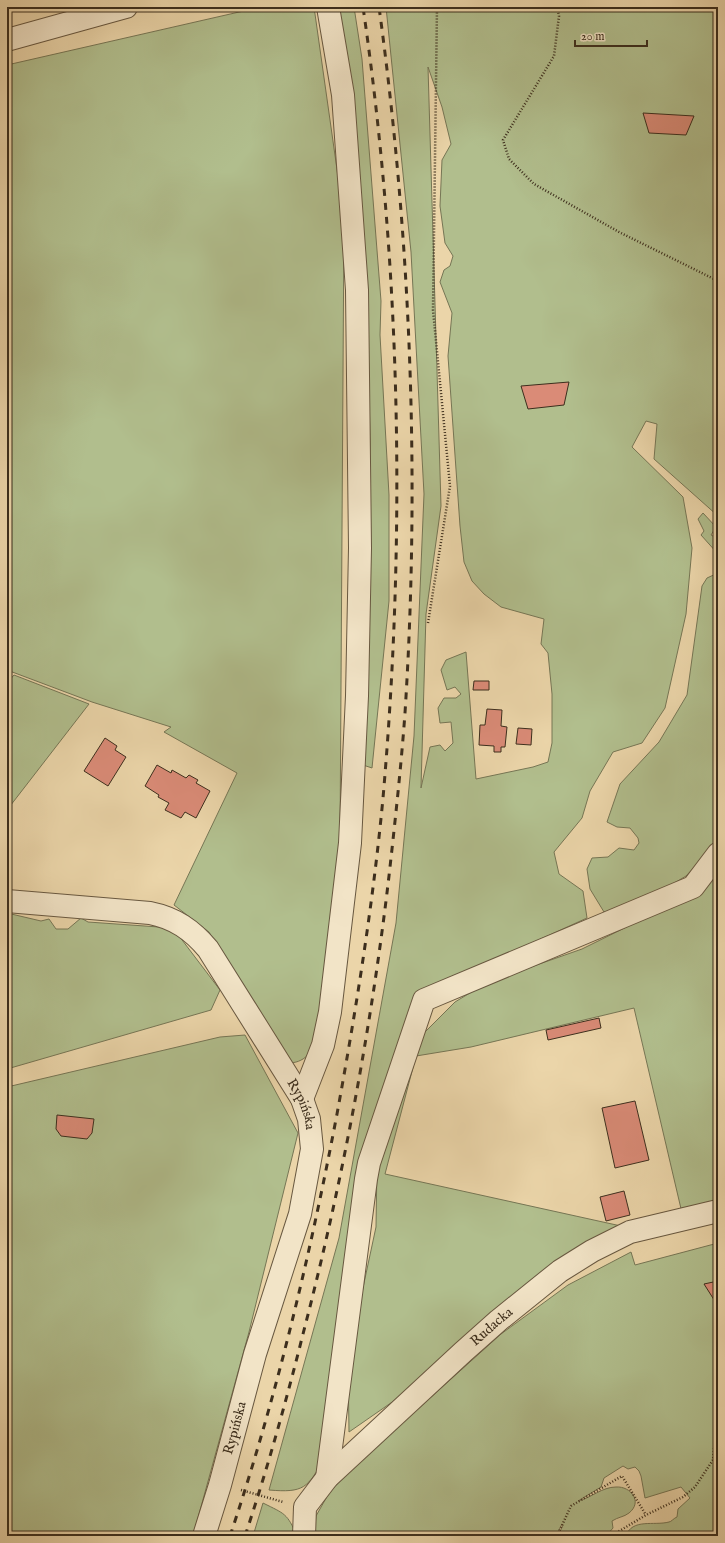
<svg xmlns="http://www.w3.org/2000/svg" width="725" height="1543" font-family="'IM FELL English',serif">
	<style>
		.green { fill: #b1be8d; stroke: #767655; fill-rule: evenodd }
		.building { fill: #da8b77; stroke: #3c2e1d }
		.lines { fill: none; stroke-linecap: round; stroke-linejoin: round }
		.minor-casing { stroke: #685840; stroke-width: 24 }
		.path { stroke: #3c2e1d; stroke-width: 2.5; stroke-dasharray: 1 2; stroke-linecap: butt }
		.minor { stroke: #f2e4c7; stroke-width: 22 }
		.rail { stroke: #3c2e1d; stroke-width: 3; stroke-dasharray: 7 7; stroke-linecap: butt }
		.labels { text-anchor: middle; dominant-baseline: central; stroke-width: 4; stroke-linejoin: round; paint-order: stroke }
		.street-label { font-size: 14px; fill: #3c2e1d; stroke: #f2e4c7 }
	</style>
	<rect width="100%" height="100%" fill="#ebd5a9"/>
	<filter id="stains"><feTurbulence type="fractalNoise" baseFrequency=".005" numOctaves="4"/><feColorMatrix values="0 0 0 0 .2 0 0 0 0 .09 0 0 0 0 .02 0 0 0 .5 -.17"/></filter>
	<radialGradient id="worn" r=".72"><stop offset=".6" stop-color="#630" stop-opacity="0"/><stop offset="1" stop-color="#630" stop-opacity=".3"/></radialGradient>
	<!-- green -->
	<g class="green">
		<path d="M261,7h53l30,212 -4,623 -19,194c-8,13 -14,26 -31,27l-11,-10 -70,-121 -35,-27 63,-132 -73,-41 7,-5 -79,-25 -85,-32v-605z"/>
		<polygon points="333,7 354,7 362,59 381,301 380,335 389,495 389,601 372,768 360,764 367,586 370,443 368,335"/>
		<path d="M386,7h332v509l-64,-57 3,-35 -11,-3 -14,26 51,50 9,51 -6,66 -21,94 -23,35 -29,9 -23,39 -8,27 -28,34 5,22 24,17 4,27 -141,64 -52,79 -70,397c-16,30 -20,35 -55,32l70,-252 57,-315 18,-187 10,-242 -13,-242zM428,67l14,40 9,37 -9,16 -2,46 5,37 8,13 -3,10 -6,4 -4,12 12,31 -4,43 12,170 4,36 8,19 12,13 17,13 43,12 -3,25 7,9 4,41v49l-4,19 -15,5 -57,12 -10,-127 -20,8 -5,10 6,20 8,-3 6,7 -5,4h-12l-6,10 2,15 11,-1 2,21 -8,8 -5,-6 -10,2 -9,41 5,-174 15,-108z"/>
		<polygon points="703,513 716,527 711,535 718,539 718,554 701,535 704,531 698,519"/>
		<polygon points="718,573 718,842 686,876 636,906 604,912 590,889 587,869 592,858 608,857 619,848 634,850 639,843 638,838 630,828 617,827 607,822 620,784 659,742 687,695 702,586 707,578"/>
		<polygon points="14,675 89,704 7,810 7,683"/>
		<polygon points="718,868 718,1206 682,1213 634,1008 471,1047 416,1056 385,1174 621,1226 398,1398 349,1432 348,1358 376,1227 377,1164 420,1037 455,1002 488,982 582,949 689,896"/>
		<polygon points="7,913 41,921 49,919 56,929 68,929 81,918 88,922 173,928 220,990 211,1010 7,1069"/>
		<polygon points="245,1035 298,1133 249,1332 193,1536 7,1536 7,1087 220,1037"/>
		<path d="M718,1243v293h-92c6,-18 28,-10 43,-14 2,0 5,-4 8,-5l1,-8 12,-11 -9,-11 -36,11 -4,-22 -2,-5 -4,-4 -7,2 -5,-3 -19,12 -3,9 -23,14c13,-3 24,-14 38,-14 15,-1 27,15 13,26 -5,4 -11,4 -17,8l1,7 -7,8h-48l5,-11 -1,-1 -6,12h-242l2,-20 22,-39 72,-61 91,-82 67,-49 63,-33 4,13z"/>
		<path d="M263,1503c22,11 24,10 34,33h-44z"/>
	</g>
	<!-- building -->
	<g class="building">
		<polygon points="643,113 694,116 686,135 649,133"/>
		<polygon points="569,382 564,405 528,409 521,386"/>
		<polygon points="474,681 489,681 489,690 473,690"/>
		<polygon points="487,709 502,710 501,726 507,727 505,747 501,747 501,752 494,752 494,746 479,745 480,725 485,725"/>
		<polygon points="518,728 532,729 531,745 516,744"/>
		<polygon points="105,738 117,746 115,750 126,757 108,786 84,771"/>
		<polygon points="157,765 171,773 172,770 186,778 189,775 198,780 196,783 210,791 196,818 185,812 181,818 165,810 169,803 158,797 159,795 145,786"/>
		<polygon points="599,1018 601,1028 548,1040 546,1030"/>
		<polygon points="635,1101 649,1160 615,1168 602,1108"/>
		<polygon points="57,1115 94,1119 92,1133 87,1139 61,1136 56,1129"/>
		<polygon points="624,1191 630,1215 606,1221 600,1197"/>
		<polygon points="718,1281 718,1306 704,1284"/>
	</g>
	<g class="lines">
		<defs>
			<g id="minor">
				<polyline points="7,40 126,7"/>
				<path id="s1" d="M7,901l143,12c25,5 42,17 58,36l94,150 7,20 3,30 -12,65 -45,140 -35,131 -16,51"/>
				<polyline points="302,1099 323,1045 330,1012 350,843 357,696 360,548 357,290 343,95 328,7"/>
				<polyline points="327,1478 366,1179 369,1163 424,1000 693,887 718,854"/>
				<path id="s2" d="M304,1536l1,-29 22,-29 136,-126 36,-32 61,-49 32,-20 38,-19 88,-21"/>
			</g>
		</defs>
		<!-- minor casing -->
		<use href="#minor" class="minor-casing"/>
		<!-- path -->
		<g class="path">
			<polyline points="557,7 559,16 554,56 503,140 509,159 534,184 619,232 718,281"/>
			<polyline points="428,623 450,486 433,310 437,7"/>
			<polyline points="241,1490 283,1502"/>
			<polyline points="557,1536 571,1506 622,1476 646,1515"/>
			<polyline points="611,1536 646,1515 683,1497 695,1487 713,1460 715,1437"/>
		</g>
		<!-- minor -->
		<use href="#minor" class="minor"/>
		<!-- rail -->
		<g class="rail">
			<path d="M230,1536c46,-137 80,-280 107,-422 19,-104 36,-210 46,-316 23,-263 18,-529 -20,-791"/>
			<path d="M245,1536c22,-66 41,-134 58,-202 39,-150 68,-304 86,-458 6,-54 12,-108 16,-163 15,-235 6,-472 -26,-706"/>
		</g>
	</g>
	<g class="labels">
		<!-- street labels -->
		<g class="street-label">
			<text stroke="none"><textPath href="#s1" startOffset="395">Rypińska</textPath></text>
			<text stroke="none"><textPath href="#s2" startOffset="289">Rudacka</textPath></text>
			<text transform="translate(235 1428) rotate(-75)">Rypińska</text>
		</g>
	</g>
	<!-- margin -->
	<rect width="725" height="1543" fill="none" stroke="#ebd5a9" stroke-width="24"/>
	<rect x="8" y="8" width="709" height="1527" fill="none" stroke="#3c2e1d" stroke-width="2"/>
	<rect x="12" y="12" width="701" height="1519" fill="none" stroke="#3c2e1d"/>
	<!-- scale -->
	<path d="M575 40v6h72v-6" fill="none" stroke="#3c2e1d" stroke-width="2"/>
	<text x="581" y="40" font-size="12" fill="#3c2e1d" stroke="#f2e4c7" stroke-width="3" paint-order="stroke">20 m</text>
	<rect width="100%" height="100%" filter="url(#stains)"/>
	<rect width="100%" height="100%" fill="url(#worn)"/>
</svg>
